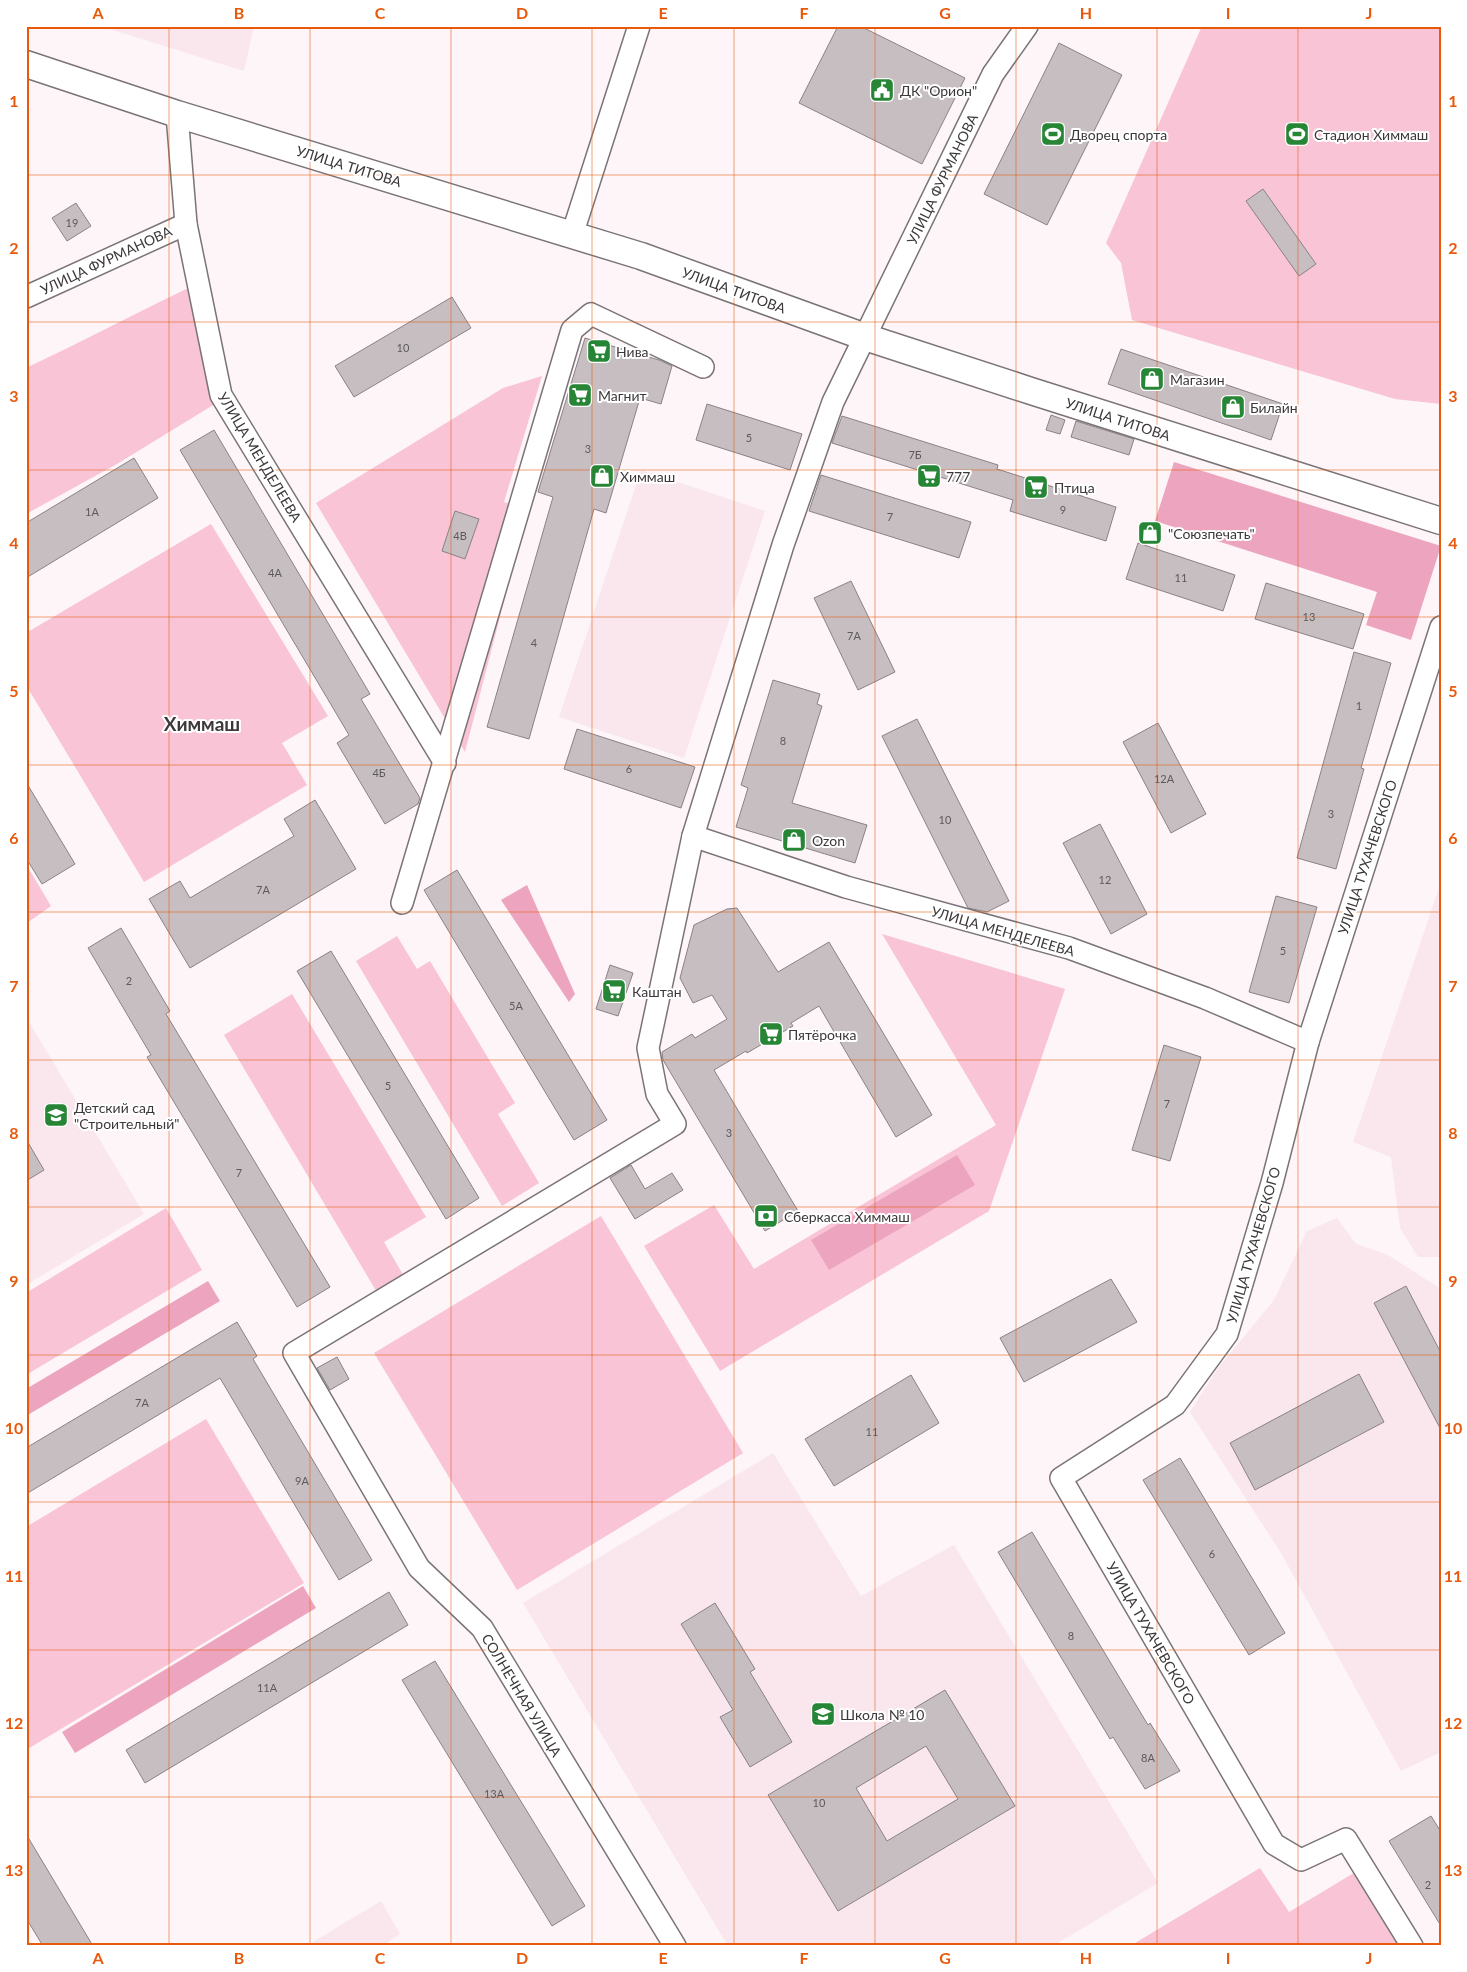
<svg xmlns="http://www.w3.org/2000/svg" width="1467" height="1972" font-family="Lato,sans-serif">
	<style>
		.built { fill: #f9e7ed }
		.green { fill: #f8c4d6 }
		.forest { fill: #eda5bf }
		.building { fill: #c6bec0; stroke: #8a8284; fill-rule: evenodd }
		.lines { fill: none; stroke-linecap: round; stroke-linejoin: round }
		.minor-casing { stroke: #7b7476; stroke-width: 24 }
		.tertiary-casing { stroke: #7b7476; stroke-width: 29 }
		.minor { stroke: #fff; stroke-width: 21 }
		.tertiary { stroke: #fff; stroke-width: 26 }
		.grid { fill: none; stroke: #e8590c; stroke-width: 1; stroke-opacity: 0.55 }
		.labels { text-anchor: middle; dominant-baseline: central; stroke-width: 4; stroke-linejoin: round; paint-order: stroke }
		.number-label { font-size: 11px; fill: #5e5a5b }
		.poi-label { font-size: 14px; fill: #3c3839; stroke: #fff; text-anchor: start }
		.street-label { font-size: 14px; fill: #3c3839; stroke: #fff }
		.district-label { font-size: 19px; font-weight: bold; fill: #3c3839; stroke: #fff }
		.neatline { fill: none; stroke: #e8590c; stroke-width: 2 }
		.grid-label { font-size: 16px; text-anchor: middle; font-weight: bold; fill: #e8590c }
	</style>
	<rect width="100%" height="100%" fill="#fef5f8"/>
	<!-- built -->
	<g class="built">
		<polygon points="100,26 254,26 244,71"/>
		<polygon points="641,470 765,511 684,758 559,717"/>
		<polygon points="1441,882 1441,1257 1418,1257 1400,1228 1391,1157 1353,1142"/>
		<polygon points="26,1017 144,1214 26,1285"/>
		<polygon points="1337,1218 1356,1244 1388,1255 1441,1289 1441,1752 1401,1771 1281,1553 1190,1412 1218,1368 1274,1300 1307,1231"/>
		<polygon points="773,1453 861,1596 954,1545 1158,1883 1053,1946 728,1946 523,1603"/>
		<polygon points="381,1901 400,1934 382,1946 306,1946"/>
	</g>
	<!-- green -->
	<g class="green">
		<polygon points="1202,26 1441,26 1441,404 1395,399 1132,320 1121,263 1106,243"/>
		<path d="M203,281l20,118 -106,65 -91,50v-146c60,-28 117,-59 177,-87z"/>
		<polygon points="542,376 504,502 528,509 465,752 316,503 503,388"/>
		<polygon points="211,524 328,716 282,743 307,785 144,882 26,685 26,633"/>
		<polygon points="26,864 51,906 27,923 26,923"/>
		<polygon points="882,934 1065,989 989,1211 720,1371 644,1246 714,1205 754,1269 996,1125"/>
		<polygon points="397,936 417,969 430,961 515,1103 498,1114 539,1183 502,1206 356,961"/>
		<polygon points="292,994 426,1217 384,1242 405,1278 378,1294 224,1035"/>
		<polygon points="166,1208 202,1270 26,1375 26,1293"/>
		<polygon points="601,1216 743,1453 517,1590 374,1353"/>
		<polygon points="206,1419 304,1583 26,1750 26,1527"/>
		<polygon points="1260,1868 1289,1912 1357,1871 1402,1946 1130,1946"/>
	</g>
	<!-- forest -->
	<g class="forest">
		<polygon points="1174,462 1441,546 1411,640 1366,625 1377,592 1155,521"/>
		<polygon points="527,885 575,994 569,1002 501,900"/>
		<polygon points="957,1155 975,1185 829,1270 811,1240"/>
		<polygon points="208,1281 220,1301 26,1416 26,1389"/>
		<polygon points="303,1586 316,1608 75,1753 62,1732"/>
	</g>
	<!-- building -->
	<g class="building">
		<polygon points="838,26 860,26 965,78 922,164 799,103"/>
		<polygon points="1059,43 1122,75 1047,225 984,194"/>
		<polygon points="1263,189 1316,264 1299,276 1246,201"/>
		<polygon points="76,203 91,226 67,241 52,218"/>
		<polygon points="452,297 471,328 354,397 335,366"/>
		<polygon points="585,338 659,360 672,366 661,404 640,398 606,513 594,509 529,739 487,727 553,497 538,492"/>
		<polygon points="1121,349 1283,404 1271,440 1108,384"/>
		<polygon points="707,404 802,434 790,470 696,440"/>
		<polygon points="1051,415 1065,420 1060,434 1046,430"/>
		<polygon points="842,416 998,465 997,469 1116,507 1106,541 1010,511 1013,500 832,443"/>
		<polygon points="1076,421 1134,439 1129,455 1071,437"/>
		<polygon points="214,430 370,694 361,699 420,798 418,804 385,824 337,743 349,735 180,450"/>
		<polygon points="134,458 158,498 26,578 26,523"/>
		<polygon points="821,475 971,522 959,558 809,511"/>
		<polygon points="455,511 479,519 465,559 442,551"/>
		<polygon points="1138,543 1235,575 1223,611 1126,579"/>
		<polygon points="851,581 895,672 858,690 814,598"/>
		<polygon points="1266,583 1364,614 1353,649 1255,619"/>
		<polygon points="1354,652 1391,663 1361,768 1364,769 1336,869 1297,858"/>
		<polygon points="773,680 820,694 817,704 822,706 792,803 867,825 855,863 736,827 748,788 741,785"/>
		<polygon points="917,719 1009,901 987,912 968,908 882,736"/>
		<polygon points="1158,723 1206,814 1171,833 1123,742"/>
		<polygon points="577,729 695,767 681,808 564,769"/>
		<polygon points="26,782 75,864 42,884 26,858"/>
		<polygon points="315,800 356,869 190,968 149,899 180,881 190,898 294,836 284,819"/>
		<polygon points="1100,824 1147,914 1111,934 1063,843"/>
		<polygon points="457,870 607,1120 574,1140 424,890"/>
		<polygon points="1276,896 1317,907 1289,1003 1249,992"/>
		<polygon points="737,908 778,972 829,942 932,1115 896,1137 819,1006 791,1023 793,1026 747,1053 746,1051 714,1070 798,1211 765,1231 663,1060 662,1052 692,1034 695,1038 727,1019 712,995 693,1003 680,978 694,925 727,909"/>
		<polygon points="121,928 170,1011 166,1014 330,1287 297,1307 147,1057 151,1055 88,948"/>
		<polygon points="331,951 479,1198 446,1219 297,971"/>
		<polygon points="610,965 633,973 618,1016 596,1009"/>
		<polygon points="1164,1045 1201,1057 1170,1161 1132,1150"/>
		<polygon points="26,1139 44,1170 26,1181"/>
		<polygon points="631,1165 645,1189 672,1173 683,1190 635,1219 610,1178"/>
		<polygon points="1111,1279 1137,1322 1024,1382 1000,1338"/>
		<polygon points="1406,1286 1441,1353 1441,1430 1374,1303"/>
		<polygon points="237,1322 257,1356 253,1359 372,1560 339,1580 220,1378 26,1494 26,1448"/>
		<polygon points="337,1357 349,1379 330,1390 317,1368"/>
		<polygon points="1359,1374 1384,1422 1255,1490 1230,1443"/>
		<polygon points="911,1375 939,1423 834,1486 805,1439"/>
		<polygon points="1180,1458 1285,1633 1249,1655 1143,1480"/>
		<polygon points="1032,1532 1148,1725 1150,1723 1180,1771 1145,1789 1113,1737 1110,1739 998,1552"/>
		<polygon points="389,1592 408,1625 145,1783 126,1750"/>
		<polygon points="715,1603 755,1669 750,1672 792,1742 750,1767 720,1717 733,1710 681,1624"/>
		<polygon points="435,1661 585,1906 552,1926 402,1680"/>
		<path d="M945,1690l70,116 -177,105 -70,-116zM926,1746l32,53 -71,42 -31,-53z"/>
		<polygon points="1431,1816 1441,1832 1441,1926 1389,1841"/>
		<polygon points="26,1834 93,1946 43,1946 26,1918"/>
	</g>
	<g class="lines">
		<defs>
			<g id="minor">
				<polyline points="177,114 186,224 221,395 445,763"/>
				<polyline points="572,235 639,26"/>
				<polyline points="26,297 186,224"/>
				<polyline points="693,836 846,887 1069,948 1205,998 1308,1042"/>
				<polyline points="402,903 572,330 591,314 703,367"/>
				<polyline points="675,1946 482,1628 419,1568 294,1353 675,1124 657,1094 648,1048 693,836 783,545 833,402 993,74 1027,26"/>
				<polyline points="1412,1946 1346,1839 1301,1860 1274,1844 1061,1478 1175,1405 1227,1334 1272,1183 1308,1042 1441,627"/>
			</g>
			<polyline id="tertiary" points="26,64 177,114 641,256 865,337 1031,391 1441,521"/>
		</defs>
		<!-- minor casing -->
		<use href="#minor" class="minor-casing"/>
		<!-- tertiary casing -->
		<use href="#tertiary" class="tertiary-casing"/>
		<!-- minor -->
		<use href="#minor" class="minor"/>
		<!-- tertiary -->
		<use href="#tertiary" class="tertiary"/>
	</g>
	<!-- grid -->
	<path class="grid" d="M169,26v1920M310,26v1920M451,26v1920M592,26v1920M734,26v1920M875,26v1920M1016,26v1920M1157,26v1920M1298,26v1920M26,175h1415M26,322h1415M26,470h1415M26,617h1415M26,765h1415M26,912h1415M26,1060h1415M26,1207h1415M26,1355h1415M26,1502h1415M26,1650h1415M26,1797h1415"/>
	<!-- icons -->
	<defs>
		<symbol id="civic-square" viewBox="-11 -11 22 22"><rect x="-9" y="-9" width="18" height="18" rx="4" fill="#278536" stroke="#fff"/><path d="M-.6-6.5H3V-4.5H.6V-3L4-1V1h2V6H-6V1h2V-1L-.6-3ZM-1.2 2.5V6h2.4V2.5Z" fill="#fff"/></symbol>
		<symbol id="stadium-square" viewBox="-11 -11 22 22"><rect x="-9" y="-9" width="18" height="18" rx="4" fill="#278536" stroke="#fff"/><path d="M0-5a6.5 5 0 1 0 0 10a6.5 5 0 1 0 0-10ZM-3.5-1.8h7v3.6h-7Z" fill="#fff"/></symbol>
		<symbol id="supermarket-square" viewBox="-11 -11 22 22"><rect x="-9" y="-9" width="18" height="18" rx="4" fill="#278536" stroke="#fff"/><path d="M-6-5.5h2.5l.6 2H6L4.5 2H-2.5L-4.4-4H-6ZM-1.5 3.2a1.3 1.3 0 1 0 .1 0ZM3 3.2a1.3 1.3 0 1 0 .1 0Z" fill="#fff"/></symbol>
		<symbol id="shop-square" viewBox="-11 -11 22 22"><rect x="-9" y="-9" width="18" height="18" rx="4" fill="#278536" stroke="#fff"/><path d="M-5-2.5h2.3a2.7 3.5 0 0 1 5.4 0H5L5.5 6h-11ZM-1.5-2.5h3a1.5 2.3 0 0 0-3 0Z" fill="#fff"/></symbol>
		<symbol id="school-square" viewBox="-11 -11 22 22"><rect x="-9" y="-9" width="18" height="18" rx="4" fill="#278536" stroke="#fff"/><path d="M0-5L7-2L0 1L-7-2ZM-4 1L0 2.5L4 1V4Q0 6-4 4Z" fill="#fff"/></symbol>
		<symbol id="bank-square" viewBox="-11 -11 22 22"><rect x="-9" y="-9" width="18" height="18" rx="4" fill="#278536" stroke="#fff"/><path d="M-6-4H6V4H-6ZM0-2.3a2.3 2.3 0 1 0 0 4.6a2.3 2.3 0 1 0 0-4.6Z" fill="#fff"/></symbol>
	</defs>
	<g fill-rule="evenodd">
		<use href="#civic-square" x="868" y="76" width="28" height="28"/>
		<use href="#stadium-square" x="1039" y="120" width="28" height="28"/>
		<use href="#stadium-square" x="1283" y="120" width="28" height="28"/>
		<use href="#supermarket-square" x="585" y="337" width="28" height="28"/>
		<use href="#shop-square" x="1138" y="365" width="28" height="28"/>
		<use href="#supermarket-square" x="566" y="381" width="28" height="28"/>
		<use href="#shop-square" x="1219" y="393" width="28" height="28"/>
		<use href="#shop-square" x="588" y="462" width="28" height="28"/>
		<use href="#supermarket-square" x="915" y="462" width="28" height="28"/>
		<use href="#supermarket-square" x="1022" y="473" width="28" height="28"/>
		<use href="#shop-square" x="1136" y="519" width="28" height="28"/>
		<use href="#shop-square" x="780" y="826" width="28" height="28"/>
		<use href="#supermarket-square" x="600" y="977" width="28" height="28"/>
		<use href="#supermarket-square" x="757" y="1020" width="28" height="28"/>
		<use href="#school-square" x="42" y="1101" width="28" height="28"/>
		<use href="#bank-square" x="752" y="1202" width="28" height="28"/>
		<use href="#school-square" x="809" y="1700" width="28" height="28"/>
	</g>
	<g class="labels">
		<!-- number labels -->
		<g class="number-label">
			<text x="72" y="222">19</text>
			<text x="403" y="347">10</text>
			<text x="749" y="437">5</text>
			<text x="588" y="448">3</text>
			<text x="915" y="454">7Б</text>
			<text x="1063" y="509">9</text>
			<text x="92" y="511">1А</text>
			<text x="890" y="516">7</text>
			<text x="460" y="535">4В</text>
			<text x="275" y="572">4А</text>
			<text x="1181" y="577">11</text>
			<text x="1309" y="616">13</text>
			<text x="854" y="635">7А</text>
			<text x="534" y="642">4</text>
			<text x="1359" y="705">1</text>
			<text x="783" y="740">8</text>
			<text x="629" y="768">6</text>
			<text x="379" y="772">4Б</text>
			<text x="1164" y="778">12А</text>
			<text x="1331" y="813">3</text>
			<text x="945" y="819">10</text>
			<text x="1105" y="879">12</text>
			<text x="263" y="889">7А</text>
			<text x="1283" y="950">5</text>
			<text x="129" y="980">2</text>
			<text x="516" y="1005">5А</text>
			<text x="388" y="1085">5</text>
			<text x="1167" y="1103">7</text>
			<text x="729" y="1132">3</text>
			<text x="239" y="1172">7</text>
			<text x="142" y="1402">7А</text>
			<text x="872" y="1431">11</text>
			<text x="302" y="1480">9А</text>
			<text x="1212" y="1553">6</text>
			<text x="1071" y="1635">8</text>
			<text x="267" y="1687">11А</text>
			<text x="1148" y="1757">8А</text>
			<text x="494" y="1793">13А</text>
			<text x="819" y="1802">10</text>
			<text x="1428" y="1884">2</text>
		</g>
		<!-- poi labels -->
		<g class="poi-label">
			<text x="900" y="90">ДК "Орион"</text>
			<text x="1070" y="134">Дворец спорта</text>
			<text x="1314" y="134">Стадион Химмаш</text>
			<text x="616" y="351">Нива</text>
			<text x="1170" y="379">Магазин</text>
			<text x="598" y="395">Магнит</text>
			<text x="1250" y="407">Билайн</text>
			<text x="620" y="476">Химмаш</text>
			<text x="946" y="476">777</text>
			<text x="1054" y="487">Птица</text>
			<text x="1168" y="533">"Союзпечать"</text>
			<text x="812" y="840">Ozon</text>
			<text x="632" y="991">Каштан</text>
			<text x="788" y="1034">Пятёрочка</text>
			<text x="74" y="1107">Детский сад<tspan x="74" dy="16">"Строительный"</tspan></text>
			<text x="784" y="1216">Сберкасса Химмаш</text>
			<text x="840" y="1714">Школа № 10</text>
		</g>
		<!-- street labels -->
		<g class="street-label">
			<text transform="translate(349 166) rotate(17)">УЛИЦА ТИТОВА</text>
			<text transform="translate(942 179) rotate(-64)">УЛИЦА ФУРМАНОВА</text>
			<text transform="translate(106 260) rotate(-25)">УЛИЦА ФУРМАНОВА</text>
			<text transform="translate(734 290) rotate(20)">УЛИЦА ТИТОВА</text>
			<text transform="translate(1118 419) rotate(18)">УЛИЦА ТИТОВА</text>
			<text transform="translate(260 457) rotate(59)">УЛИЦА МЕНДЕЛЕЕВА</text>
			<text transform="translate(1367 857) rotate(-72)">УЛИЦА ТУХАЧЕВСКОГО</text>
			<text transform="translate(1003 931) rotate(16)">УЛИЦА МЕНДЕЛЕЕВА</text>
			<text transform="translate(1253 1245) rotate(-74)">УЛИЦА ТУХАЧЕВСКОГО</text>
			<text transform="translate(1151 1633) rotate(60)">УЛИЦА ТУХАЧЕВСКОГО</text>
			<text transform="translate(522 1695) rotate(59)">СОЛНЕЧНАЯ УЛИЦА</text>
		</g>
		<!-- district labels -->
		<g class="district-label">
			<text x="202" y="723">Химмаш</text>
		</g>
	</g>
	<!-- border -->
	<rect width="1467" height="1972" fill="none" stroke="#ffffff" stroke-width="55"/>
	<rect x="28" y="28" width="1412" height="1916" class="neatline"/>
	<g class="grid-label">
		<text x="98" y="19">A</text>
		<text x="239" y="19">B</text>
		<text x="380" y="19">C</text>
		<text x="522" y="19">D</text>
		<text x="663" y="19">E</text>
		<text x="804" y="19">F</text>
		<text x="945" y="19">G</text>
		<text x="1086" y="19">H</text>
		<text x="1228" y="19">I</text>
		<text x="1369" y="19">J</text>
		<text x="14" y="107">1</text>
		<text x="1453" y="107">1</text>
		<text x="14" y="254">2</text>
		<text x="1453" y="254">2</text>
		<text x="14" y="402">3</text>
		<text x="1453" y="402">3</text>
		<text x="14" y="549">4</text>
		<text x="1453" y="549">4</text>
		<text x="14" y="697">5</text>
		<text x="1453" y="697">5</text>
		<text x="14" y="844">6</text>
		<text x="1453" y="844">6</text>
		<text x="14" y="992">7</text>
		<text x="1453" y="992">7</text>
		<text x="14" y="1139">8</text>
		<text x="1453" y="1139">8</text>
		<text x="14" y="1287">9</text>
		<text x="1453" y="1287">9</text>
		<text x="14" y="1434">10</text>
		<text x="1453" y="1434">10</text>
		<text x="14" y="1582">11</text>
		<text x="1453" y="1582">11</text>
		<text x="14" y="1729">12</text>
		<text x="1453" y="1729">12</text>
		<text x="14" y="1876">13</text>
		<text x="1453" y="1876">13</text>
		<text x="98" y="1964">A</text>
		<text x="239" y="1964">B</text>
		<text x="380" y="1964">C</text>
		<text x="522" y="1964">D</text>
		<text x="663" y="1964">E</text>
		<text x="804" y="1964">F</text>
		<text x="945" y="1964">G</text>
		<text x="1086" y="1964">H</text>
		<text x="1228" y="1964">I</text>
		<text x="1369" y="1964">J</text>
	</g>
</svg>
